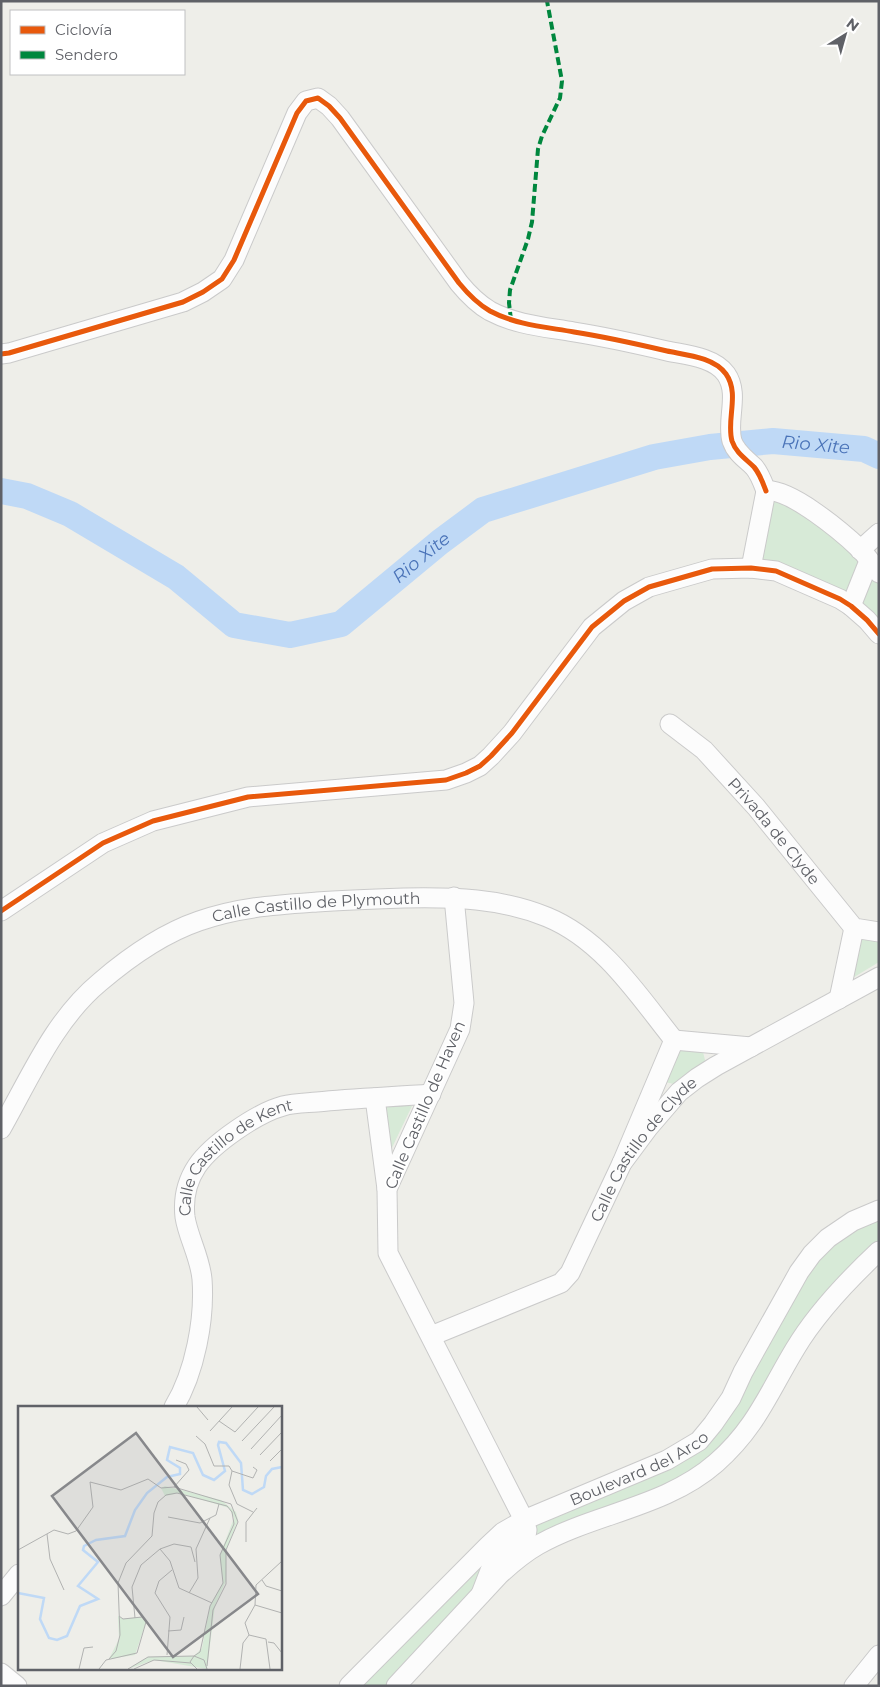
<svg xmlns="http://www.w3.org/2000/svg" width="880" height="1687" font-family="Montserrat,sans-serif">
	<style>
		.green { fill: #d7ead7 }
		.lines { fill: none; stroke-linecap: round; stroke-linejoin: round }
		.river { stroke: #bfd9f6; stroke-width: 26 }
		.minor-casing { stroke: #cacaca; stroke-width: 21 }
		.minor { stroke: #fcfcfc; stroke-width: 19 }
		.quiet { stroke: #00873e; stroke-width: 4; stroke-dasharray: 8 4; stroke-linecap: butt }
		.cycleway-casing { stroke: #fff; stroke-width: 8 }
		.cycleway { stroke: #e8590c; stroke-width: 5 }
		.labels { text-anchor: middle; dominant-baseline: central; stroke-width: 4; stroke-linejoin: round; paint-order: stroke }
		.street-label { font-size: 16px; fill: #5f6167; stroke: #fff }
		.water-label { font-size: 18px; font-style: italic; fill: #4a73b8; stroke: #fff }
		.inset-river { fill: none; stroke: #bfd9f6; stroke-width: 2.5 }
		.inset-road { fill: none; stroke: #b1b2b1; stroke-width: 1 }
		.view { fill: #87888b; fill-opacity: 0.15; stroke: #87888b; stroke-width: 2.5 }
		.inset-edge { fill: none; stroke: #5f6167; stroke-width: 2.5 }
	</style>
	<rect width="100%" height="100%" fill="#eeeee9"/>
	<!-- green -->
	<g class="green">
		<polygon points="766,491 779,492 879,573 879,634 867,620 762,569 759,530"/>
		<polygon points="858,935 879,938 879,962 846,982"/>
		<polygon points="674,1047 702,1048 706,1064 678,1085 665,1082"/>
		<polygon points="380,1106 412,1106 388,1156"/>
		<polygon points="879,1209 879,1251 714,1465 538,1545 396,1686 349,1686 488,1546 699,1441 799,1272"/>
	</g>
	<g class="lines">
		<!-- river -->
		<path class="river" id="s1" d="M1,491l26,5 43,18 106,63 58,48 56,10 51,-11 99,-82 43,-32 171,-53 56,-10 63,-6 91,8 15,7"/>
		<defs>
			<g id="minor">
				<path d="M1,354l8,-1 174,-51 20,-10 19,-13 12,-19 63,-147 9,-12 12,-3 11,8 11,12 119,165c9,11 19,21 31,28 26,14 56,16 84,21 32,5 63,12 93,19 19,4 47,6 59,23 14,20 0,46 6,67 4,12 14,18 22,26 6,7 9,16 12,24"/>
				<path d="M766,491c24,-3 76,41 94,58 7,7 13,16 19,24"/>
				<polyline points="860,550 879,533"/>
				<polyline points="751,568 766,491"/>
				<polyline points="851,606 869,561"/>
				<path id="s2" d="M670,724l34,26 52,57 98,121 25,4"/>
				<polyline points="454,897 464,1003 460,1029 387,1189 388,1253 524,1520 527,1530 526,1536 500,1556 491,1568 481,1594"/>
				<polyline points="1,911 103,843 153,821 248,797 446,780 466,773 480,766 491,756 512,733 592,627 624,601 649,587 712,569 751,568 776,571 840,599 851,606 867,620 879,634"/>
				<polyline points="839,999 854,928"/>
				<polyline points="674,1040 751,1047"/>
				<polyline points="375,1098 387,1189"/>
				<path id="s3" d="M1,1129c29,-51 53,-109 99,-147 28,-24 64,-49 99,-61 41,-14 76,-16 118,-19 29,-2 58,-3 87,-4 49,-1 97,0 143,19 56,23 91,78 127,123l-52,123"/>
				<path id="s4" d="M431,1336l130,-53 9,-10 52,-110 26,-35 31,-36 18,-14 19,-12 163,-89"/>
				<path id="s5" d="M174,1407c21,-35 31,-88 28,-128 -2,-22 -14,-42 -17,-62 -2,-18 2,-36 12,-51 15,-22 60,-53 86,-60 11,-3 23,-3 34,-4 38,-4 76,-5 114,-8"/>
				<polyline points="1,1596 19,1574"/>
				<polyline points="1,1673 17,1686"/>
				<path id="s6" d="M349,1686l139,-140 15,-14 21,-12 143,-60 32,-19 14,-17 18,-26 12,-26 56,-100 13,-18 16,-16 25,-17 26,-11"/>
				<path d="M396,1686l103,-111c12,-11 25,-22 39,-30 57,-32 128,-38 178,-82 40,-35 53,-71 79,-114 22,-37 53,-69 84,-98"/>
				<polyline points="854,1686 879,1655"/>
			</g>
		</defs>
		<!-- minor casing -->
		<use href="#minor" class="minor-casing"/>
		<!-- minor -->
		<use href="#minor" class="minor"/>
		<!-- quiet -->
		<polyline class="quiet" points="511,320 509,303 510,290 528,239 532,222 538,149 542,136 560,98 562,81 547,1"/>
		<defs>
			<g id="cycleway">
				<path d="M1,354l8,-1 174,-51 20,-10 19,-13 12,-19 63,-147 9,-12 12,-3 11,8 11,12 119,165c9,11 19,21 31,28 26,14 56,16 84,21 32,5 63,12 93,19 19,4 47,6 59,23 14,20 0,46 6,67 4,12 14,18 22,26 6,7 9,16 12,24"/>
				<polyline points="1,911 103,843 153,821 248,797 446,780 466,773 480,766 491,756 512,733 592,627 624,601 649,587 712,569 751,568 776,571 840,599 851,606 867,620 879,634"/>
			</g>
		</defs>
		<!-- cycleway casing -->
		<use href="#cycleway" class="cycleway-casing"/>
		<!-- cycleway -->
		<use href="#cycleway" class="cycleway"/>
	</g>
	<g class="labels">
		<!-- street labels -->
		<g class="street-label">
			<text stroke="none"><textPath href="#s2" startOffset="150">Privada de Clyde</textPath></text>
			<text stroke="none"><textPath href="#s3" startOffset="414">Calle Castillo de Plymouth</textPath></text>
			<text transform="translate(425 1105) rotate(-67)">Calle Castillo de Haven</text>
			<text stroke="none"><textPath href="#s4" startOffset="299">Calle Castillo de Clyde</textPath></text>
			<text stroke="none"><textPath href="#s5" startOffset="282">Calle Castillo de Kent</textPath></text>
			<text stroke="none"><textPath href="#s6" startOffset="368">Boulevard del Arco</textPath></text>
		</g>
		<!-- water labels -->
		<g class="water-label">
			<text stroke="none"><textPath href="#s1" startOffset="905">Rio Xite</textPath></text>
			<text stroke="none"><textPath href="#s1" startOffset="485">Rio Xite</textPath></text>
		</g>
	</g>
	<!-- overview -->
	<g transform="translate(18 1406)">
		<rect width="264" height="264" fill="#eeeee9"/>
		<path d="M147,80l56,14 15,12 2,8 -12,30v31l-11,24 -8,64 -53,-9 -26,9 20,-12 46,-1 8,-8 8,-42 13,-23 -3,-28 14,-37 -5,-10 -49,-15 -15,3 -4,-8zM100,210l5,3 17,-2 6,5 -11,33 -26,4 10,-20z" fill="#d7ead7"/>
		<path class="inset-river" d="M0,187l26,5 -4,21 9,19 8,2 10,-4 13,-30 18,-7 -20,-13 20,-24 -15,-12 1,-4 12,-6 29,-4 10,-26 12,-17 20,-16 13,-3v-6l-13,-8 3,-13 23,6 10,22 11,5 11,-9 -7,-26 1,-3 7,1 15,20 2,27 9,4 12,-7 2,-11 6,-7 10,-2"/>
		<path class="inset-road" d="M179,1l11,13M201,15l16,11 23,-25M192,25l22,-24M178,30l9,8 9,22h15l3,5 21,7 4,-8 -4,-3M224,35l32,-34M233,43l31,-34M242,49l22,-23M252,55l12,-12M214,65l-3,14 8,19M156,81l15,-17 -3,-6 -10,-4M219,98l16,8M150,111l32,6 16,-8 3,-11M29,128l3,25 14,31M228,136v-20l11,-14M142,143l10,12 9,27 33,15M0,144l36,-20 14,4 8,-3 17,-24 -3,-25 31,8 27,-11 13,9 13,-1 57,17 7,18 -12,28v34l-13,26 -6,56M244,174l4,6 16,5M171,187l9,-15 -2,-29 14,-31M237,199l27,8M117,212l-3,-31 9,-22 19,-16 14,-5 17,3 4,15M150,225l13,-1 3,-13M231,229l-4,-12 10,-18 1,-20 26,-24M231,229l17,4 4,30M250,236l6,1 8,10M149,249l3,-38 -15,-24 4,-12 13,-11M91,253l7,-8 4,-16 -2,-52 8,-20 26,-27 2,-23 4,-11 8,-7 11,-2 50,13 5,6 2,12 -14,31 3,28 -13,23 -10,46 -6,4 -46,1 -20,12M61,263l5,-21 9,-1M81,263l7,-9 31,-7 9,-31 -4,-5 -19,2 -4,-3M116,263l20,-9 37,3M179,263l-7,-7 4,-6 10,4 3,9M222,263l3,-26 6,-8"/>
		<path class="view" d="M118,27l122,161 -85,63 -121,-161z"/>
		<rect width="264" height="264" class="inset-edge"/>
	</g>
	<!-- border -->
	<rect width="880" height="1687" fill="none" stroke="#5f6167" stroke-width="5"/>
	<!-- legend -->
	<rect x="10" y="10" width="175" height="65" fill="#ffffff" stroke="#bfc0c2"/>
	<rect x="20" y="26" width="25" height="8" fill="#e8590c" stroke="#bfc0c2"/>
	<text x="55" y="35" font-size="15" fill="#5f6167">Ciclovía</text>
	<rect x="20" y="51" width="25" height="8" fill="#00873e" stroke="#bfc0c2"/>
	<text x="55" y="60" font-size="15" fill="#5f6167">Sendero</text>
	<!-- north arrow -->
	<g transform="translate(845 35) rotate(37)" stroke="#ffffff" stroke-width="4" paint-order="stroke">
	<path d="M0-4L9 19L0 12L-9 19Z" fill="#5f6167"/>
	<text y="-8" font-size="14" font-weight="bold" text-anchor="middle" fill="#5f6167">N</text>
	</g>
</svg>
